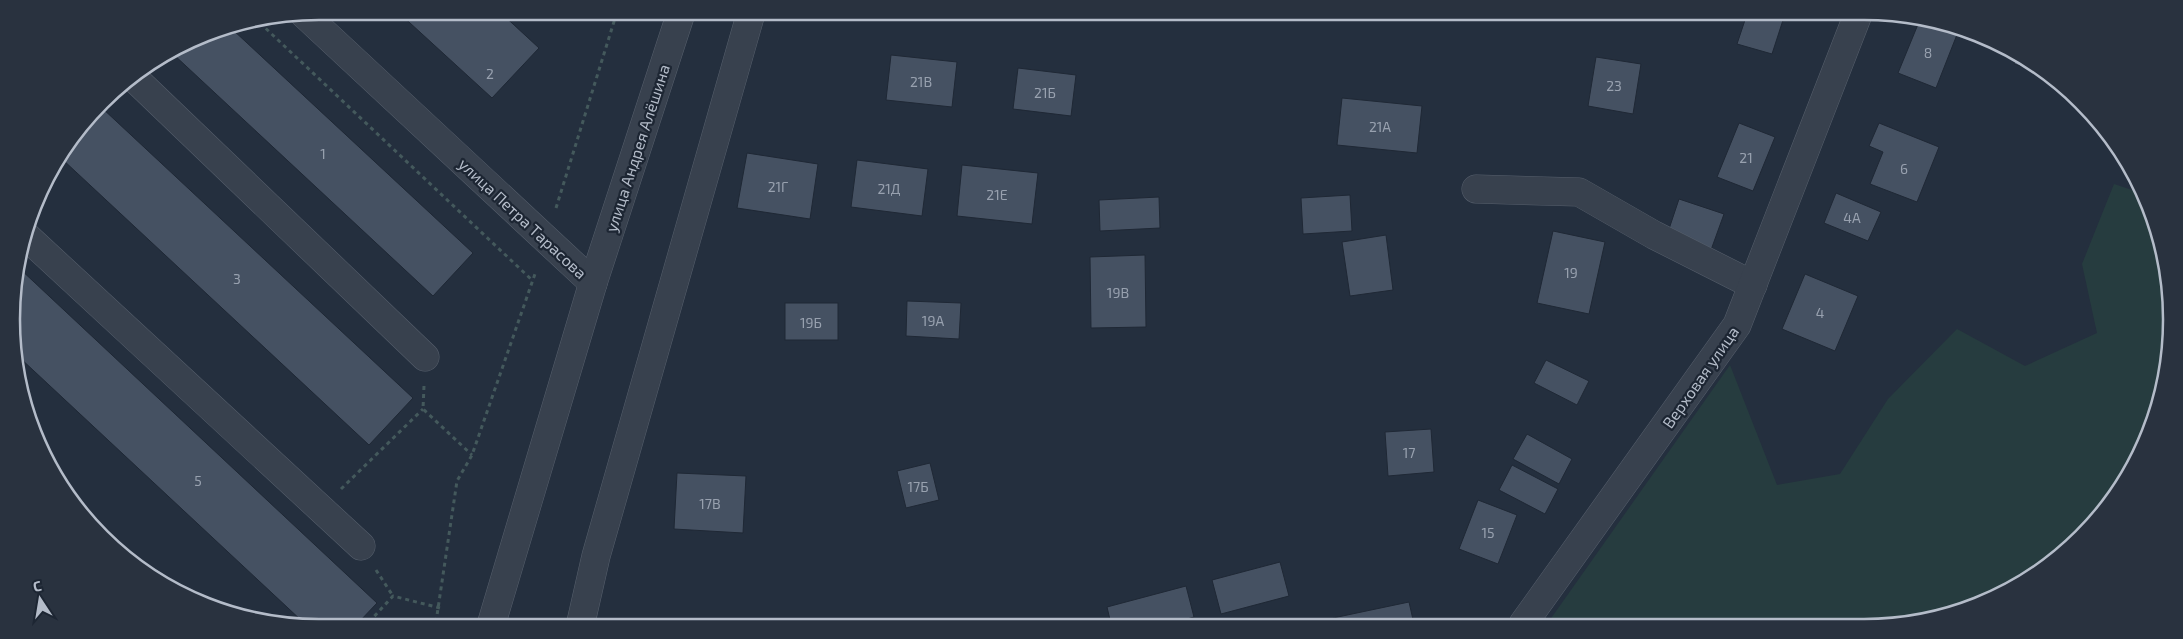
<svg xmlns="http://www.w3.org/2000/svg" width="2183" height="639" font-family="'Exo 2',sans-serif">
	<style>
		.green { fill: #263c3f }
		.building { fill: #455162; stroke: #1f2835 }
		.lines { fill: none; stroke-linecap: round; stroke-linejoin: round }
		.minor-casing { stroke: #565f6c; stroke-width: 29 }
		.path { stroke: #44595c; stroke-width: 3; stroke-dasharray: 4 4; stroke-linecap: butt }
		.minor { stroke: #38414e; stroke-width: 28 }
		.labels { text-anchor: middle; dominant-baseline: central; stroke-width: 4.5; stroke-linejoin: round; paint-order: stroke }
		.number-label { font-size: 14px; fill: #98a1af }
		.street-label { font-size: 16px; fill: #b4bcc9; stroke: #1d2633 }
		.rim { fill: none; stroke: #b4bcc9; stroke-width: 2.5 }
	</style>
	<rect width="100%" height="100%" fill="#242f3e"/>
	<!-- green -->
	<polygon class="green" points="2114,184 2138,192 2166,260 2166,380 2131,473 2067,551 1982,604 1903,625 1547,624 1730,365 1777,485 1840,474 1888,399 1957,329 2025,366 2097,333 2082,264"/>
	<!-- building -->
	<g class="building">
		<polygon points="398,12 500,12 539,48 492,98"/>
		<polygon points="1746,17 1784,17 1772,54 1737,44"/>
		<polygon points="1921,17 1958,32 1936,88 1898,73"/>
		<polygon points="232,29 473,253 433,296 172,53 202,35"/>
		<polygon points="891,55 957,62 952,107 886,100"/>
		<polygon points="2016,56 2035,63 2039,68 2038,71 2014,64"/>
		<polygon points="1596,57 1641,64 1633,114 1588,106"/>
		<polygon points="1018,68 1076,75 1071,116 1013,109"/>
		<polygon points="1342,98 1422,106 1417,153 1337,145"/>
		<polygon points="101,107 413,398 369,445 62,159"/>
		<polygon points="1739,123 1775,137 1753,191 1717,177"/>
		<polygon points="1879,123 1939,147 1917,202 1870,184 1883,152 1869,146"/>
		<polygon points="747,153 818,164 810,219 737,208"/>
		<polygon points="857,160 928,169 922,216 851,207"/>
		<polygon points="962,165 1038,173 1032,224 957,216"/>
		<polygon points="1836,193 1881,212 1868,241 1824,223"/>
		<polygon points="1350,195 1352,231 1303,234 1301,198"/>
		<polygon points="1159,197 1160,228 1100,231 1099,200"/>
		<polygon points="1679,199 1724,214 1711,250 1667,235"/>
		<polygon points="1553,231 1605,242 1589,314 1537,303"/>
		<polygon points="1386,235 1393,290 1350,296 1342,242"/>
		<polygon points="1145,255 1146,327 1091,328 1090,257"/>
		<polygon points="18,267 377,603 359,622 303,622 19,357 14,280"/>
		<polygon points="1805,274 1858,296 1835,351 1782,329"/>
		<polygon points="907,301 961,303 959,339 906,336"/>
		<rect x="785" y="303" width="53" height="37"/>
		<polygon points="1546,360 1589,381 1577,405 1534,383"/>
		<polygon points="1431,429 1434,472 1388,476 1385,432"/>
		<polygon points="1527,434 1572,459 1559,484 1513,459"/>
		<polygon points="930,463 939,500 906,508 897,471"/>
		<polygon points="1512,465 1558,489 1545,514 1499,490"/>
		<polygon points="677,473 746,476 743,533 674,529"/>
		<polygon points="1478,500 1517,515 1498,564 1459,549"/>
		<polygon points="1280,562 1289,596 1221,614 1212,580"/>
		<polygon points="1186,586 1194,617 1169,624 1111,624 1107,607"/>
		<polygon points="1409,602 1414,624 1334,624 1333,618"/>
	</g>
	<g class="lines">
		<defs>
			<g id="minor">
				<polyline points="304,14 593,283"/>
				<polyline points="133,77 425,357"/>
				<polyline points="1476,189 1579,192 1654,235 1753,285"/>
				<polyline points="27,237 361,546"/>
				<polyline points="492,622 593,283 681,13"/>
				<polyline points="581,622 596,556 751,13"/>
				<polyline points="1523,624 1737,325 1857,17"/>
			</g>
		</defs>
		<!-- minor casing -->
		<use href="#minor" class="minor-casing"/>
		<!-- path -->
		<g class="path">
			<polyline points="260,23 533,281"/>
			<polyline points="556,208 617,12"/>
			<polyline points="424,386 423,409 472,455"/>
			<polyline points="341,489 423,409"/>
			<polyline points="376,570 393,596"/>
			<polyline points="369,622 393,596 440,608"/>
			<polyline points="436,622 457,481 472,455 536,271"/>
		</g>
		<!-- minor -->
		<use href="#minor" class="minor"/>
	</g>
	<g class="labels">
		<!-- number labels -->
		<g class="number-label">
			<text x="1928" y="52">8</text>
			<text x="490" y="73">2</text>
			<text x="921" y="81">21В</text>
			<text x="1614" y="85">23</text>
			<text x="1045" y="92">21Б</text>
			<text x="1380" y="126">21А</text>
			<text x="323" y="153">1</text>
			<text x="1746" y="157">21</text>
			<text x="1904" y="168">6</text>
			<text x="778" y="186">21Г</text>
			<text x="889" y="188">21Д</text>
			<text x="997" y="194">21Е</text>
			<text x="1852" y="217">4А</text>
			<text x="1571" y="272">19</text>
			<text x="237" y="278">3</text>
			<text x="1118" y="292">19В</text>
			<text x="1820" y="312">4</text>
			<text x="933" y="320">19А</text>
			<text x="811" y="322">19Б</text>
			<text x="1409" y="452">17</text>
			<text x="198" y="480">5</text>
			<text x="918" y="486">17Б</text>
			<text x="710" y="503">17В</text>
			<text x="1488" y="532">15</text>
		</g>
		<!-- street labels -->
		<g class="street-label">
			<text transform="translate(637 148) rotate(-72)">улица Андрея Алёшина</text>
			<text transform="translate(523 218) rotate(43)">улица Петра Тарасова</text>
			<text transform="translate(1700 377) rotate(-55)">Верховая улица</text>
		</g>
	</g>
	<!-- crop -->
	<path d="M0 0H2183V639H0ZM319 20H1864A299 299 0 0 1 2163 319V320A299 299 0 0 1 1864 619H319A299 299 0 0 1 20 320V319A299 299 0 0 1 319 20Z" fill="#29323f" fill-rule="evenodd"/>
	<path class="rim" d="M319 20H1864A299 299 0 0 1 2163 319V320A299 299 0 0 1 1864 619H319A299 299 0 0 1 20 320V319A299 299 0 0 1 319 20Z"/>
	<!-- north arrow -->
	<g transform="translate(40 599) rotate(348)" stroke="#1d2633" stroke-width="4" paint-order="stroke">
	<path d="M0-4L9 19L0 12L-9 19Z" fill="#b4bcc9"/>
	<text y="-8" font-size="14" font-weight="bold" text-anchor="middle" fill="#b4bcc9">С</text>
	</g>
</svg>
